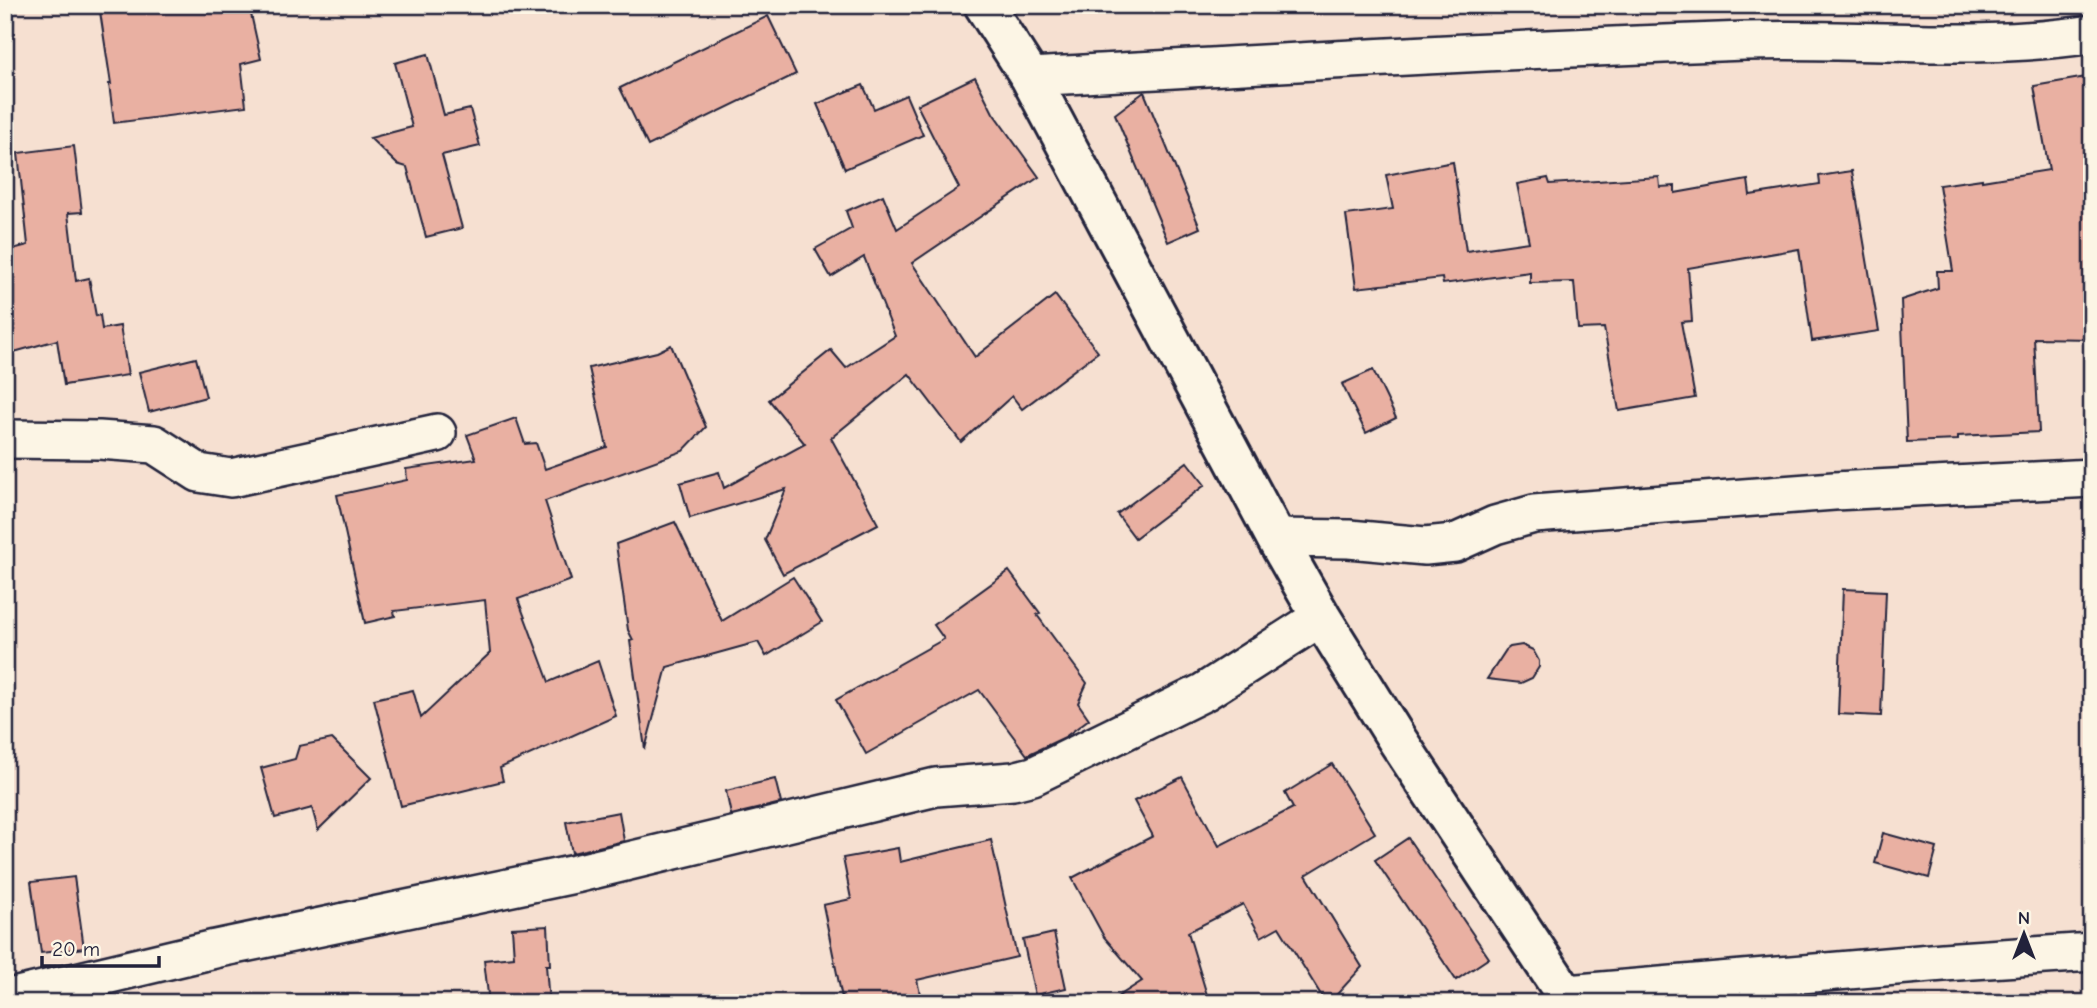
<svg xmlns="http://www.w3.org/2000/svg" width="2097" height="1008" font-family="'Comic Neue',sans-serif">
	<style>
		.building { fill: #e9b0a2; stroke: #22223b; stroke-width: 2 }
		.lines { fill: none; stroke-linecap: round; stroke-linejoin: round }
		.minor-casing { stroke: #22223b; stroke-width: 42 }
		.tertiary-casing { stroke: #22223b; stroke-width: 44 }
		.minor { stroke: #fcf5e5; stroke-width: 37 }
		.tertiary { stroke: #fcf5e5; stroke-width: 38 }
	</style>
	<rect width="100%" height="100%" fill="#f6e0d1"/>
	<filter id="ink" filterUnits="userSpaceOnUse"><feTurbulence type="fractalNoise" baseFrequency=".0143" numOctaves="2"/><feDisplacementMap in="SourceGraphic" scale="14" xChannelSelector="R" yChannelSelector="G"/><feConvolveMatrix kernelMatrix="1 2 1 2 8 2 1 2 1" color-interpolation-filters="sRGB"/></filter>
	<g filter="url(#ink)">
		<!-- building -->
		<g class="building">
			<polygon points="99,5 249,5 261,59 241,64 246,106 114,123 109,84 111,84"/>
			<polygon points="768,16 796,74 648,146 620,88"/>
			<polygon points="428,54 444,115 470,109 480,146 442,155 462,228 426,237 407,167 397,164 370,138 412,127 395,63"/>
			<polygon points="2092,76 2092,339 2034,338 2039,432 1958,436 1958,440 1907,442 1901,300 1938,288 1937,271 1953,271 1939,185 1982,179 1982,181 2049,170 2034,86"/>
			<polygon points="975,77 993,113 1039,177 912,263 975,357 1055,295 1098,352 1022,409 1012,396 961,442 909,374 831,438 878,524 783,574 765,540 786,489 690,518 680,483 719,472 724,488 805,444 769,400 831,350 846,368 895,336 864,257 831,277 815,249 852,228 846,211 883,195 897,229 959,188 917,105"/>
			<polygon points="863,85 874,109 906,95 923,135 845,169 817,104"/>
			<polygon points="1144,92 1200,228 1168,242 1115,114"/>
			<polygon points="74,146 82,212 68,213 76,281 89,278 96,316 100,315 102,329 120,326 128,375 64,385 57,340 14,352 5,319 5,251 28,245 18,153"/>
			<polygon points="1453,162 1466,251 1529,242 1517,184 1548,178 1550,184 1659,177 1660,187 1675,186 1675,193 1748,180 1750,195 1820,184 1819,176 1852,171 1879,331 1812,341 1799,249 1688,268 1692,321 1681,322 1695,398 1619,411 1604,328 1578,329 1574,282 1530,283 1530,272 1443,284 1442,278 1356,288 1346,215 1393,209 1386,175"/>
			<polygon points="671,345 706,427 683,451 545,501 571,580 518,599 549,682 598,661 616,716 500,768 503,781 401,806 374,699 413,690 421,718 490,653 485,600 394,611 395,616 365,623 337,495 407,480 406,469 476,459 467,435 516,418 525,444 536,443 545,469 607,447 589,368 657,352"/>
			<polygon points="196,358 206,397 149,412 139,372"/>
			<polygon points="1373,370 1396,418 1366,433 1342,384"/>
			<polygon points="1187,462 1205,485 1135,538 1117,514"/>
			<polygon points="675,522 722,621 793,577 822,622 766,656 758,642 667,667 645,749 630,641 633,640 628,630 616,544"/>
			<polygon points="1009,571 1040,613 1037,615 1087,683 1078,703 1089,719 1065,737 1027,755 979,690 866,754 836,700 944,639 934,625"/>
			<polygon points="1843,589 1886,591 1881,716 1838,714"/>
			<polygon points="1522,645 1533,650 1539,661 1539,667 1532,678 1521,683 1487,679 1506,650 1510,647"/>
			<polygon points="332,739 371,778 318,830 312,808 275,818 261,768 295,759 299,746"/>
			<polygon points="1332,764 1375,833 1306,875 1362,967 1329,1003 1326,1003 1279,927 1261,937 1243,904 1188,932 1207,995 1181,1003 1108,1003 1142,981 1104,937 1072,878 1153,836 1134,801 1182,777 1219,846 1293,808 1285,793"/>
			<polygon points="775,779 781,803 731,815 726,791"/>
			<polygon points="619,812 624,841 572,853 566,822"/>
			<polygon points="1883,833 1937,848 1929,878 1875,863"/>
			<polygon points="1408,838 1489,958 1456,980 1375,860"/>
			<polygon points="991,840 1017,957 917,980 922,1003 843,1003 823,905 851,899 843,858 898,848 900,862"/>
			<polygon points="74,877 84,948 41,953 31,882"/>
			<polygon points="548,926 550,965 546,965 549,1003 489,1003 484,960 514,957 512,928"/>
			<polygon points="1054,933 1066,988 1035,995 1023,940"/>
		</g>
		<g class="lines">
			<defs>
				<g id="minor">
					<path d="M1030,77c238,-13 477,-28 715,-36 115,-4 232,11 347,-7"/>
					<polyline points="5,439 99,440 154,444 199,473 231,478 437,433"/>
					<polyline points="1276,538 1349,539 1425,546 1455,543 1495,525 1534,514 1834,491 2092,478"/>
					<polyline points="1567,994 1943,962 2092,952"/>
					<polyline points="5,999 215,949 575,874 936,787 1013,781 1033,776 1204,692 1321,617"/>
				</g>
				<polyline id="tertiary" points="984,5 1030,77 1276,538 1321,617 1398,741 1571,1003"/>
			</defs>
			<!-- minor casing -->
			<use href="#minor" class="minor-casing"/>
			<!-- tertiary casing -->
			<use href="#tertiary" class="tertiary-casing"/>
			<!-- minor -->
			<use href="#minor" class="minor"/>
			<!-- tertiary -->
			<use href="#tertiary" class="tertiary"/>
		</g>
	</g>
	<!-- margin -->
	<rect width="2097" height="1008" fill="none" stroke="#fcf5e5" stroke-width="28"/>
	<rect x="14" y="14" width="2069" height="980" fill="none" stroke="#22223b" stroke-width="2.5" filter="url(#ink)"/>
	<!-- north arrow -->
	<g transform="translate(2024 934)" stroke="#fcf5e5" stroke-width="5" paint-order="stroke">
	<path d="M0-5L12 26L0 18L-12 26Z" fill="#22223b"/>
	<text y="-10" font-size="19" font-weight="bold" text-anchor="middle" fill="#22223b">N</text>
	</g>
	<!-- scale -->
	<path d="M42 956v10h117v-10" fill="none" stroke="#22223b" stroke-width="3.5"/>
	<text x="52" y="956" font-size="21" fill="#22223b" stroke="#fcf5e5" stroke-width="5" paint-order="stroke">20 m</text>
</svg>
